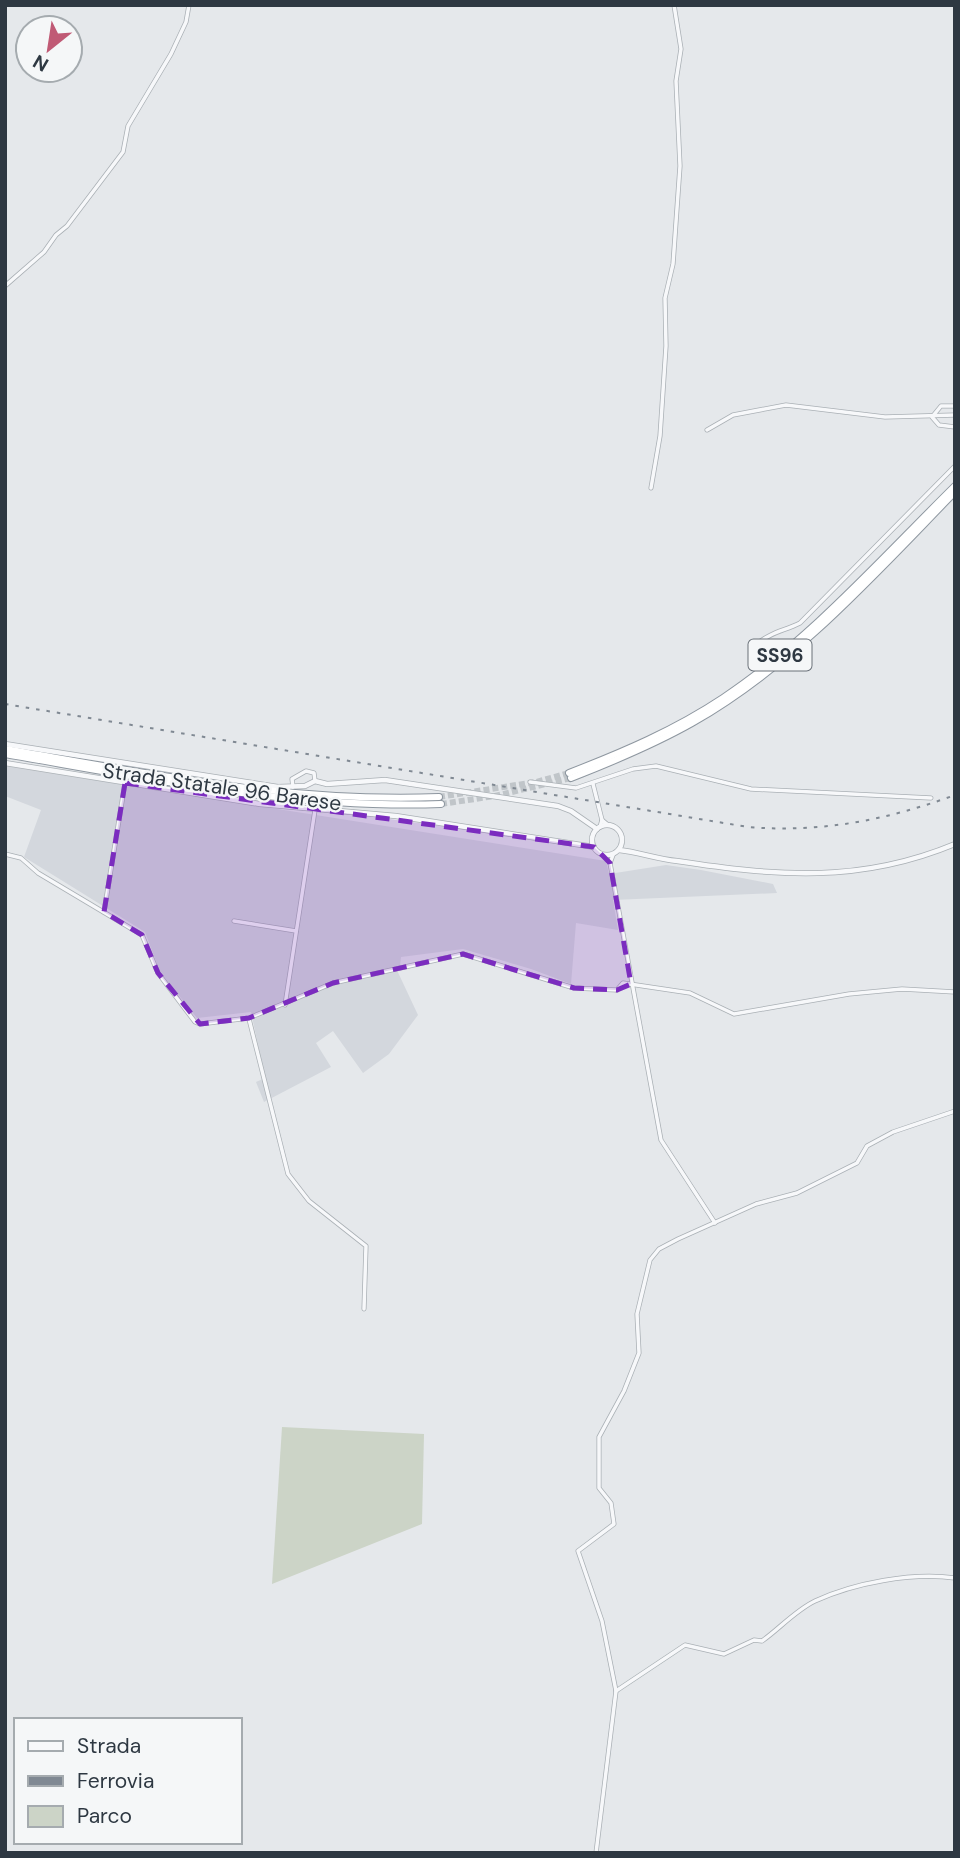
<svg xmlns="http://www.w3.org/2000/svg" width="960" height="1858" font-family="'DM Sans',sans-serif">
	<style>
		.built { fill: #d3d7dd }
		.green { fill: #ccd4c7 }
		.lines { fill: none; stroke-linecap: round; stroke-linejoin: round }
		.trunk-tunnel { stroke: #c0c5c9; stroke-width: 6; stroke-dasharray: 6 3; stroke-linecap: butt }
		.minor-casing { stroke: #aab0b5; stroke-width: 5 }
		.tertiary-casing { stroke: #aab0b5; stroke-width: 6 }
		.trunk-casing { stroke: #8e97a0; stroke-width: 8 }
		.minor { stroke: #f7f8fa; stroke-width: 3.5 }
		.tertiary { stroke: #f7f8fa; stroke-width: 4.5 }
		.trunk { stroke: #fff; stroke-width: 6 }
		.rail { stroke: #808993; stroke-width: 2; stroke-dasharray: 3.5 7; stroke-linecap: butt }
		.marked { fill: #7b2cbf; fill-opacity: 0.2; stroke: #7b2cbf; stroke-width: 5; stroke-dasharray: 14 9; stroke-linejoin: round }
		.labels { text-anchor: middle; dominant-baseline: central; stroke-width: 5; stroke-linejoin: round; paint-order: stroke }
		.shield { fill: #f5f7f8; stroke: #6a7179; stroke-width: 2 }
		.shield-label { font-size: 19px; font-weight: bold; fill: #2e3842 }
		.street-label { font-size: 21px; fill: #2e3842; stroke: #f5f7f8 }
	</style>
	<rect width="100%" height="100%" fill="#e5e8eb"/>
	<!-- built -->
	<polygon class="built" points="5,766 606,861 609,874 666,865 701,870 773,884 777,893 613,900 618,930 576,923 571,984 531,969 463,949 401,957 400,966 395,966 418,1015 389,1054 363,1073 333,1031 316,1043 331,1067 264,1102 256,1082 265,1078 251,1012 197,1018 160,972 145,932 24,857 41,810 5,796"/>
	<!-- green -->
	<polygon class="green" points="282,1427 424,1434 422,1524 272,1584"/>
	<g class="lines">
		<!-- trunk-tunnel -->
		<g class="trunk-tunnel">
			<polyline points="439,797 536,782 569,773"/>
			<polyline points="441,804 495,796 571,778"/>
		</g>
		<defs>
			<g id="minor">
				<polyline points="5,286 44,252 56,235 67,226 123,152 128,126 171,54 186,22 189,5"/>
				<polyline points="955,406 941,406 932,417 939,425 955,427"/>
				<polyline points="707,430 733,415 786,405 885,417 955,415"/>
				<polyline points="651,488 660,436 666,346 665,298 673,264 680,166 676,81 681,49 674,5"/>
				<path d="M757,644c14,-12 27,-13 43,-21l155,-157"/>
				<polyline points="530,782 576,788 633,769 656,766 751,789 931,798"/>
				<polyline points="593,784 602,820 600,827"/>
				<polyline points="293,787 292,779 306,771 314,773 315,781"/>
				<polyline points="602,820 608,825"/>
				<polyline points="5,854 21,858 38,873 142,935 158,973 195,1022 200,1024 249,1018 333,983 463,954 574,988 617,990 623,983 690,993 734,1014 849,994 902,989 955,992"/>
				<polyline points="604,855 610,863 661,1140 715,1223"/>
				<polyline points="610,863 613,855"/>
				<polyline points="104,912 125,783"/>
				<polyline points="234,921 296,931"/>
				<polyline points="285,1005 315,810"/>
				<polyline points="249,1019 288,1174 309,1201 366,1246 364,1309"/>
				<path d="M616,1691l69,-46 39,9 30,-14 8,1c17,-12 34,-31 53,-40 39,-18 97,-29 140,-23"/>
				<polyline points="596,1853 616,1691 602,1621 578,1551 614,1524 611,1503 599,1488 599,1437 624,1391 639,1353 637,1314 650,1260 659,1249 678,1239 756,1204 797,1193 857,1163 867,1146 893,1132 955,1111"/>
			</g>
			<g id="tertiary">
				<polyline points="5,744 278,787 305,786 315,781 327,784 385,780 558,806 571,811 597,829"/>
				<polyline points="5,763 260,804 396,816 594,847"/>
				<circle cx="607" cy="840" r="15"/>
				<path d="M619,850c19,2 38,9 58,11 99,15 182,23 278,-17"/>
			</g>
			<g id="trunk">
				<path d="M5,749c145,25 287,54 434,48"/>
				<path d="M5,754c145,25 289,55 436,50"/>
				<path d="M569,773c54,-21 106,-43 154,-75 87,-58 158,-139 232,-212"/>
				<path d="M571,778c41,-16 82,-33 121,-55 102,-58 182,-148 263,-231"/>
			</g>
		</defs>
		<!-- minor casing -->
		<use href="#minor" class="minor-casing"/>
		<!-- tertiary casing -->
		<use href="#tertiary" class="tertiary-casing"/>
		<!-- trunk casing -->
		<use href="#trunk" class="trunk-casing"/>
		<!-- minor -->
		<use href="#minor" class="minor"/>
		<!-- tertiary -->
		<use href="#tertiary" class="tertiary"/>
		<!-- trunk -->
		<use href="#trunk" class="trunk"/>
		<!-- rail -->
		<path class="rail" d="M5,704l743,123c73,6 139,-7 207,-32"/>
	</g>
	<!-- marked area -->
	<path class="marked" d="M125,783l469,64 16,16 21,121 -14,6 -43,-2 -111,-34 -130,29 -84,35 -49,6 -42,-51 -16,-38 -38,-23z"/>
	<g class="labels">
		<!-- shield labels -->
		<rect class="shield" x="748.5" y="639.5" width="63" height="31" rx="5"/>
		<g class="shield-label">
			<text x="780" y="655">SS96</text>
		</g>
		<!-- street labels -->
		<g class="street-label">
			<text transform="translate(222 787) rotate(8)">Strada Statale 96 Barese</text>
		</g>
	</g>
	<!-- border -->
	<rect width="960" height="1858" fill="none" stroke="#2e3842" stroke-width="14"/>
	<!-- legend -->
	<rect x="14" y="1718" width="228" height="126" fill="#f5f7f8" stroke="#a5abaf" stroke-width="2"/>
	<rect x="28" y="1741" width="35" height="10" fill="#f7f8fa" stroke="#a5abaf" stroke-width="2"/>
	<text x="77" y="1753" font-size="21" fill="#2e3842">Strada</text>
	<rect x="28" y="1776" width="35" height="10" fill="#808993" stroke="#a5abaf" stroke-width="2"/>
	<text x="77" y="1788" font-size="21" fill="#2e3842">Ferrovia</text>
	<rect x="28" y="1806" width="35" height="21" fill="#ccd4c7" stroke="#a5abaf" stroke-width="2"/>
	<text x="77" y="1823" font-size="21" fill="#2e3842">Parco</text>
	<!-- north arrow -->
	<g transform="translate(49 49) rotate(210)"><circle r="33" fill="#f5f7f8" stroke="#a5abaf" stroke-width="2"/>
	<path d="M0-5L12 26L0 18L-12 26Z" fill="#c05a75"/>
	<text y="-10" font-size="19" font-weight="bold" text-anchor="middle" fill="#2e3842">N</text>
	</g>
</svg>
